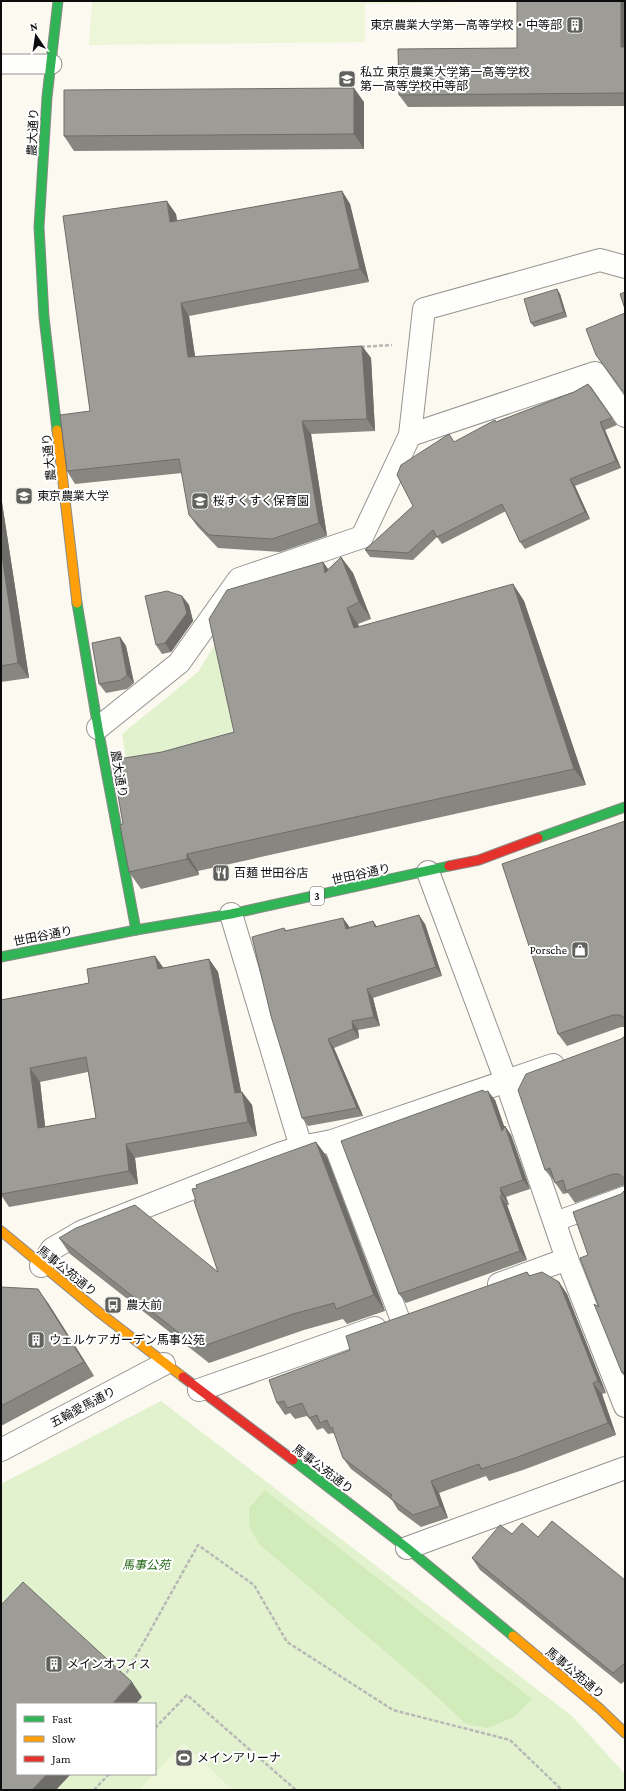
<svg xmlns="http://www.w3.org/2000/svg" width="626" height="1791" font-family="'Crimson Pro','Noto Sans JP',serif">
	<style>
		.green { fill: #e2f2ce; fill-rule: evenodd }
		.forest { fill: #d2ebbb }
		.pitch { fill: #edf6d8 }
		.lines { fill: none; stroke-linecap: round; stroke-linejoin: round }
		.lane-casing { stroke: #94938f; stroke-width: 21 }
		.street-casing { stroke: #94938f; stroke-width: 24 }
		.fast-casing { stroke: #8b8a86; stroke-width: 11 }
		.slow-casing { stroke: #8b8a86; stroke-width: 11 }
		.jam-casing { stroke: #8b8a86; stroke-width: 11 }
		.path { stroke: #b8b8b6; stroke-width: 2.5; stroke-dasharray: 4 2; stroke-linecap: butt }
		.lane { stroke: #fefefd; stroke-width: 19 }
		.street { stroke: #fefefd; stroke-width: 22 }
		.fast { stroke: #30b455; stroke-width: 9 }
		.slow { stroke: #ff9f0a; stroke-width: 9 }
		.jam { stroke: #e5322d; stroke-width: 9 }
		.wall { fill: #888681; fill-rule: evenodd }
		.shaded-wall { fill: #6f6d69 }
		.building { fill: #9e9c96; stroke: #6f6d69; fill-rule: evenodd }
		.labels { text-anchor: middle; dominant-baseline: central; stroke-width: 4; stroke-linejoin: round; paint-order: stroke }
		.shield { fill: #fff; stroke: #565656; stroke-width: 1 }
		.shield-label { font-size: 11px; font-weight: bold; fill: #0d0d0d }
		.poi-label { font-size: 12px; fill: #0d0d0d; stroke: #fff; text-anchor: start }
		.street-label { font-size: 12px; fill: #0d0d0d; stroke: #fff }
		.park-label { font-size: 12px; font-style: italic; fill: #256918; stroke: #fff }
	</style>
	<rect width="100%" height="100%" fill="#fbf9f0"/>
	<!-- green -->
	<g class="green">
		<polygon points="217,641 237,730 127,764 122,734 198,672"/>
		<path d="M161,1401l411,315 53,58v16h-624v-306zM17,1704h138v70h-138z"/>
	</g>
	<!-- forest -->
	<polygon class="forest" points="265,1490 532,1699 514,1717 488,1728 466,1724 422,1683 259,1544 249,1526 249,1508"/>
	<!-- pitch -->
	<g class="pitch">
		<polygon points="92,1 469,1 468,2 365,4 365,42 89,45"/>
		<polygon points="183,1743 233,1790 139,1790"/>
	</g>
	<g class="lines">
		<defs>
			<g id="lane">
				<polyline points="1,64 52,64"/>
				<polyline points="332,1141 400,1319"/>
				<polyline points="554,1222 625,1196"/>
			</g>
			<g id="street">
				<polyline points="410,435 595,373 625,416"/>
				<polyline points="98,728 179,663 239,579 362,537 410,435 424,309 600,260 625,267"/>
				<polyline points="428,872 506,1081 567,1259 625,1406"/>
				<polyline points="231,914 301,1147"/>
				<polyline points="41,1266 52,1249 81,1232 279,1154 301,1147 332,1141 553,1065"/>
				<polyline points="499,1284 567,1259"/>
				<polyline points="199,1390 375,1328"/>
				<polyline points="1,1450 164,1364"/>
				<polyline points="407,1548 625,1468"/>
			</g>
			<g id="fast">
				<polyline points="57,430 44,317 39,227 47,97 58,1"/>
				<polyline points="77,603 98,728 136,930"/>
				<polyline points="538,838 625,807"/>
				<polyline points="1,957 136,930 231,914 449,866"/>
				<polyline points="293,1460 407,1548 513,1636"/>
			</g>
			<g id="slow">
				<polyline points="57,430 77,603"/>
				<polyline points="1,1231 100,1313 183,1377"/>
				<polyline points="513,1636 599,1708 625,1733"/>
			</g>
			<g id="jam">
				<polyline points="449,866 479,860 538,838"/>
				<polyline points="183,1377 293,1460"/>
			</g>
		</defs>
		<!-- lane casing -->
		<use href="#lane" class="lane-casing"/>
		<!-- street casing -->
		<use href="#street" class="street-casing"/>
		<!-- fast casing -->
		<use href="#fast" class="fast-casing"/>
		<!-- slow casing -->
		<use href="#slow" class="slow-casing"/>
		<!-- jam casing -->
		<use href="#jam" class="jam-casing"/>
		<!-- path -->
		<g class="path">
			<polyline points="361,347 392,345"/>
			<polyline points="122,1677 127,1672 198,1545 254,1585 287,1642 393,1710 510,1740 562,1790"/>
			<polyline points="155,1728 187,1695 296,1790"/>
			<polyline points="94,1790 109,1774"/>
		</g>
		<!-- lane -->
		<use href="#lane" class="lane"/>
		<!-- street -->
		<use href="#street" class="street"/>
		<!-- fast -->
		<use href="#fast" class="fast"/>
		<!-- slow -->
		<use href="#slow" class="slow"/>
		<!-- jam -->
		<use href="#jam" class="jam"/>
	</g>
	<!-- wall -->
	<g class="wall">
		<polygon points="625,1 625,106 408,107 399,95 517,48"/>
		<polygon points="364,102 364,149 74,151 64,136"/>
		<polygon points="342,191 350,204 369,282 189,316 195,357 362,346 371,358 375,431 311,434 327,536 280,552 218,548 198,527 189,515 182,473 75,484 67,471 90,411 176,214 177,221"/>
		<polygon points="557,289 560,294 567,317 534,327 531,323"/>
		<polygon points="588,384 617,425 605,430 621,468 575,486 590,519 525,549 520,542 506,511 442,544 437,537 413,560 370,557 365,550 413,506 455,442 496,422 574,392"/>
		<polygon points="1,496 29,678 1,682"/>
		<polygon points="341,557 353,573 371,619 358,624 359,627 513,584 524,601 586,785 198,871 199,875 141,889 129,872 123,824 162,752 234,732 323,562 328,569"/>
		<polygon points="182,596 189,605 193,621 171,652 162,654 156,645"/>
		<polygon points="120,637 126,646 134,683 127,689 106,693 99,684"/>
		<polygon points="625,821 625,1027 621,1027 567,1046 558,1034"/>
		<polygon points="373,921 377,927 425,924 442,976 373,998 380,1026 358,1030 359,1038 334,1048 363,1116 308,1126 302,1118 284,928 286,930 349,926 349,927"/>
		<path d="M155,956l8,12 46,-9 9,13 23,120h1l10,13 5,31 -122,22 3,26 -129,23 -8,-12v-195l88,-17zM88,1072l8,46 -51,9 -5,-45z"/>
		<polygon points="625,1036 625,1185 622,1186 575,1203 568,1193 563,1194 554,1181 545,1170 621,1039"/>
		<polygon points="484,1092 495,1100 504,1127 505,1126 511,1135 530,1189 506,1197 509,1205 507,1205 527,1260 406,1303 399,1294"/>
		<polygon points="316,1142 327,1157 385,1311 347,1324 343,1319 304,1330 209,1363 70,1254 59,1238 218,1272 197,1188"/>
		<polygon points="625,1190 625,1377 622,1373 599,1307 588,1255 621,1194"/>
		<polygon points="527,1272 530,1276 559,1282 567,1294 606,1393 602,1394 616,1435 523,1470 489,1481 486,1476 439,1493 448,1518 421,1527 398,1510 392,1500 351,1469 343,1458 335,1435 333,1433 328,1434 323,1428 317,1430 309,1418 307,1416 295,1419 290,1413 285,1415 277,1403 350,1350"/>
		<polygon points="1,1287 48,1303 94,1376 1,1426"/>
		<polygon points="512,1534 538,1537 625,1580 625,1681 621,1684 480,1570 472,1558"/>
	</g>
	<!-- shaded-wall -->
	<g class="shaded-wall">
		<polygon points="621,1 625,1 625,52 621,47"/>
		<polygon points="354,88 364,102 364,149 354,134"/>
		<polygon points="342,191 350,204 369,282 360,269"/>
		<polygon points="167,201 176,214 179,235 170,222"/>
		<polygon points="557,289 560,294 567,317 564,312"/>
		<polygon points="181,303 189,316 197,369 188,357"/>
		<polygon points="362,346 371,358 375,431 367,419"/>
		<polygon points="302,421 311,434 327,536 319,523"/>
		<polygon points="600,422 605,430 621,468 616,461"/>
		<polygon points="570,479 575,486 590,519 585,512"/>
		<polygon points="1,496 29,678 18,663 1,549"/>
		<polygon points="341,557 353,573 371,619 359,602"/>
		<polygon points="323,562 335,579 325,573"/>
		<polygon points="513,584 524,601 586,785 574,769"/>
		<polygon points="182,596 189,605 193,621 171,652 165,643"/>
		<polygon points="347,608 358,624 366,645 354,628"/>
		<polygon points="120,637 126,646 134,683 127,675"/>
		<polygon points="187,854 198,871 199,875 187,859"/>
		<polygon points="419,915 425,924 442,976 436,967"/>
		<polygon points="343,918 349,926 352,937 346,929"/>
		<polygon points="373,921 379,930 375,927"/>
		<polygon points="155,956 165,970 158,969"/>
		<polygon points="209,959 218,972 244,1106 235,1093"/>
		<polygon points="367,989 373,998 380,1026 374,1017"/>
		<polygon points="352,1021 358,1030 359,1038 353,1029"/>
		<polygon points="328,1039 334,1048 363,1116 357,1108"/>
		<polygon points="30,1068 40,1082 47,1142 38,1128"/>
		<polygon points="488,1091 495,1100 509,1140 502,1131"/>
		<polygon points="242,1092 252,1105 257,1136 248,1122"/>
		<polygon points="505,1126 511,1135 530,1189 523,1180"/>
		<polygon points="316,1142 327,1157 385,1311 374,1295"/>
		<polygon points="126,1144 135,1158 138,1184 129,1171"/>
		<polygon points="500,1188 506,1197 509,1205 502,1195"/>
		<polygon points="500,1196 507,1205 527,1260 520,1251"/>
		<polygon points="559,1282 567,1294 606,1393 598,1381"/>
		<polygon points="38,1289 48,1303 94,1376 84,1362"/>
		<polygon points="593,1383 602,1394 616,1435 608,1423"/>
		<polygon points="431,1481 439,1493 448,1518 440,1506"/>
		<polygon points="132,1682 142,1697 136,1704 112,1704"/>
		<polygon points="47,1774 71,1774 56,1790 32,1790"/>
	</g>
	<!-- building -->
	<g class="building">
		<polygon points="517,1 621,1 621,47 625,47 625,93 399,95 398,49 517,48"/>
		<polygon points="354,88 354,134 64,136 64,90"/>
		<polygon points="342,191 360,269 181,303 188,357 362,346 367,419 302,421 319,523 272,539 209,535 189,515 179,459 67,471 60,415 90,411 63,216 167,201 170,222"/>
		<polygon points="557,289 564,312 531,323 524,299"/>
		<polygon points="625,292 625,309 620,294"/>
		<polygon points="625,313 625,394 596,355 586,329"/>
		<polygon points="588,384 612,418 600,422 616,461 570,479 585,512 520,542 502,504 437,537 433,530 408,553 365,550 413,506 397,475 401,465 449,434 454,442 495,420 496,422 574,392"/>
		<polygon points="1,549 18,663 1,666"/>
		<polygon points="341,557 359,602 347,608 354,628 513,584 574,769 187,854 187,859 129,872 120,825 123,824 112,760 162,752 234,732 209,619 227,590 323,562 325,573"/>
		<polygon points="167,591 182,596 187,613 165,643 156,645 145,596"/>
		<polygon points="120,637 127,675 121,680 99,684 92,643"/>
		<polygon points="625,821 625,1018 620,1015 613,1015 558,1034 502,864"/>
		<polygon points="419,915 436,967 367,989 374,1017 352,1021 353,1029 328,1039 357,1108 302,1118 271,1016 252,937 284,928 285,931 343,918 346,929 373,921 375,927"/>
		<path d="M155,956l3,13 51,-10 26,134 7,-1 6,30 -122,22 3,27 -128,23v-194l88,-17 -2,-14zM86,1057l10,61 -58,10 -8,-60z"/>
		<polygon points="625,1036 625,1179 619,1174 613,1174 566,1191 563,1180 555,1183 550,1168 545,1170 518,1090 526,1074 621,1039"/>
		<polygon points="483,1090 484,1092 488,1091 502,1131 505,1126 523,1180 500,1188 502,1195 500,1196 520,1251 399,1294 341,1141"/>
		<polygon points="316,1142 374,1295 336,1309 334,1303 293,1314 198,1348 59,1238 76,1228 135,1205 218,1272 194,1201 196,1201 192,1189 197,1188 196,1185"/>
		<polygon points="625,1190 625,1371 622,1373 594,1304 599,1307 580,1258 588,1255 573,1212 621,1194"/>
		<polygon points="527,1272 529,1276 542,1272 559,1282 598,1381 593,1383 608,1423 515,1458 481,1469 479,1464 431,1481 440,1506 413,1515 390,1498 392,1495 343,1458 332,1427 330,1428 327,1420 320,1423 317,1415 309,1418 302,1403 287,1408 284,1401 277,1403 269,1380 350,1350 346,1336"/>
		<polygon points="1,1287 38,1289 84,1362 1,1406"/>
		<polygon points="552,1521 625,1580 625,1663 613,1673 472,1558 500,1525 512,1534 522,1523 538,1537"/>
		<polygon points="23,1582 132,1682 112,1704 17,1704 17,1774 47,1774 32,1790 1,1790 1,1605"/>
	</g>
	<!-- icons -->
	<defs>
		<symbol id="building-square" viewBox="-11 -11 22 22"><rect x="-9" y="-9" width="18" height="18" rx="4" fill="#60605c" stroke="#fff"/><path d="M-4-6H4V6H1V3H-1V6H-4ZM-2.5-4.3h1.7v1.8h-1.7ZM.8-4.3h1.7v1.8H.8ZM-2.5-1h1.7V.8h-1.7ZM.8-1h1.7V.8H.8Z" fill="#fff"/></symbol>
		<symbol id="school-square" viewBox="-11 -11 22 22"><rect x="-9" y="-9" width="18" height="18" rx="4" fill="#60605c" stroke="#fff"/><path d="M0-5L7-2L0 1L-7-2ZM-4 1L0 2.5L4 1V4Q0 6-4 4Z" fill="#fff"/></symbol>
		<symbol id="university-square" viewBox="-11 -11 22 22"><rect x="-9" y="-9" width="18" height="18" rx="4" fill="#60605c" stroke="#fff"/><path d="M0-5L7-2L0 1L-7-2ZM-4 1L0 2.5L4 1V4Q0 6-4 4Z" fill="#fff"/></symbol>
		<symbol id="restaurant-square" viewBox="-11 -11 22 22"><rect x="-9" y="-9" width="18" height="18" rx="4" fill="#60605c" stroke="#fff"/><path d="M-5-6h1v4h1v-4h1v4h1v-4h1v5L-1.5 .5V6h-2V.5L-5-1ZM5-6V6H3V1.5H1.5Q1.5-4 5-6Z" fill="#fff"/></symbol>
		<symbol id="shop-square" viewBox="-11 -11 22 22"><rect x="-9" y="-9" width="18" height="18" rx="4" fill="#60605c" stroke="#fff"/><path d="M-5-2.5h2.3a2.7 3.5 0 0 1 5.4 0H5L5.5 6h-11ZM-1.5-2.5h3a1.5 2.3 0 0 0-3 0Z" fill="#fff"/></symbol>
		<symbol id="bus-square" viewBox="-11 -11 22 22"><rect x="-9" y="-9" width="18" height="18" rx="4" fill="#60605c" stroke="#fff"/><path d="M-5-6H5V4H4V6H2V4H-2V6H-4V4H-5ZM-3.5-4V0h7V-4ZM-3.5 1.2v1.5H-2V1.2ZM2 1.2v1.5H3.5V1.2Z" fill="#fff"/></symbol>
		<symbol id="stadium-square" viewBox="-11 -11 22 22"><rect x="-9" y="-9" width="18" height="18" rx="4" fill="#60605c" stroke="#fff"/><path d="M0-5a6.5 5 0 1 0 0 10a6.5 5 0 1 0 0-10ZM-3.5-1.8h7v3.6h-7Z" fill="#fff"/></symbol>
	</defs>
	<g fill-rule="evenodd">
		<use href="#building-square" x="565" y="15" width="20" height="20"/>
		<use href="#school-square" x="337" y="69" width="20" height="20"/>
		<use href="#university-square" x="14" y="486" width="20" height="20"/>
		<use href="#school-square" x="190" y="491" width="20" height="20"/>
		<use href="#restaurant-square" x="211" y="863" width="20" height="20"/>
		<use href="#shop-square" x="570" y="940" width="20" height="20"/>
		<use href="#bus-square" x="103" y="1295" width="20" height="20"/>
		<use href="#building-square" x="26" y="1330" width="20" height="20"/>
		<use href="#building-square" x="44" y="1654" width="20" height="20"/>
		<use href="#stadium-square" x="174" y="1748" width="20" height="20"/>
	</g>
	<g class="labels">
		<!-- shield labels -->
		<rect class="shield" x="310" y="887" width="14" height="18" rx="3"/>
		<g class="shield-label">
			<text x="317" y="896">3</text>
		</g>
		<!-- poi labels -->
		<g class="poi-label">
			<text x="562" y="25" text-anchor="end">東京農業大学第一高等学校・中等部</text>
			<text x="360" y="72">私立 東京農業大学第一高等学校<tspan x="360" dy="14">第一高等学校中等部</tspan></text>
			<text x="37" y="496">東京農業大学</text>
			<text x="213" y="501">桜すくすく保育園</text>
			<text x="234" y="873">百麺 世田谷店</text>
			<text x="567" y="950" text-anchor="end">Porsche</text>
			<text x="126" y="1305">農大前</text>
			<text x="49" y="1340">ウェルケアガーデン馬事公苑</text>
			<text x="67" y="1664">メインオフィス</text>
			<text x="197" y="1758">メインアリーナ</text>
		</g>
		<!-- street labels -->
		<g class="street-label">
			<text transform="translate(33 132) rotate(-87)">農大通り</text>
			<text transform="translate(49 457) rotate(-96)">農大通り</text>
			<text transform="translate(119 774) rotate(80)">農大通り</text>
			<text transform="translate(361 874) rotate(-12)">世田谷通り</text>
			<text transform="translate(43 936) rotate(-11)">世田谷通り</text>
			<text transform="translate(67 1271) rotate(39)">馬事公苑通り</text>
			<text transform="translate(83 1407) rotate(-28)">五輪愛馬通り</text>
			<text transform="translate(323 1469) rotate(37)">馬事公苑通り</text>
			<text transform="translate(575 1673) rotate(40)">馬事公苑通り</text>
		</g>
		<!-- park labels -->
		<g class="park-label">
			<text x="146" y="1565">馬事公苑</text>
		</g>
	</g>
	<!-- border -->
	<rect width="626" height="1791" fill="none" stroke="#0d0d0d" stroke-width="4"/>
	<!-- legend -->
	<rect x="16" y="1703" width="140" height="72" fill="#ffffff" stroke="#9e9e9e"/>
	<rect x="24" y="1716" width="20" height="6" fill="#30b455" stroke="#9e9e9e"/>
	<text x="52" y="1723" font-size="12" fill="#0d0d0d">Fast</text>
	<rect x="24" y="1736" width="20" height="6" fill="#ff9f0a" stroke="#9e9e9e"/>
	<text x="52" y="1743" font-size="12" fill="#0d0d0d">Slow</text>
	<rect x="24" y="1756" width="20" height="6" fill="#e5322d" stroke="#9e9e9e"/>
	<text x="52" y="1763" font-size="12" fill="#0d0d0d">Jam</text>
	<!-- north arrow -->
	<g transform="translate(36 36) rotate(347)" stroke="#ffffff" stroke-width="3" paint-order="stroke">
	<path d="M0-3L7 15L0 10L-7 15Z" fill="#0d0d0d"/>
	<text y="-6" font-size="11" font-weight="bold" text-anchor="middle" fill="#0d0d0d">N</text>
	</g>
</svg>
